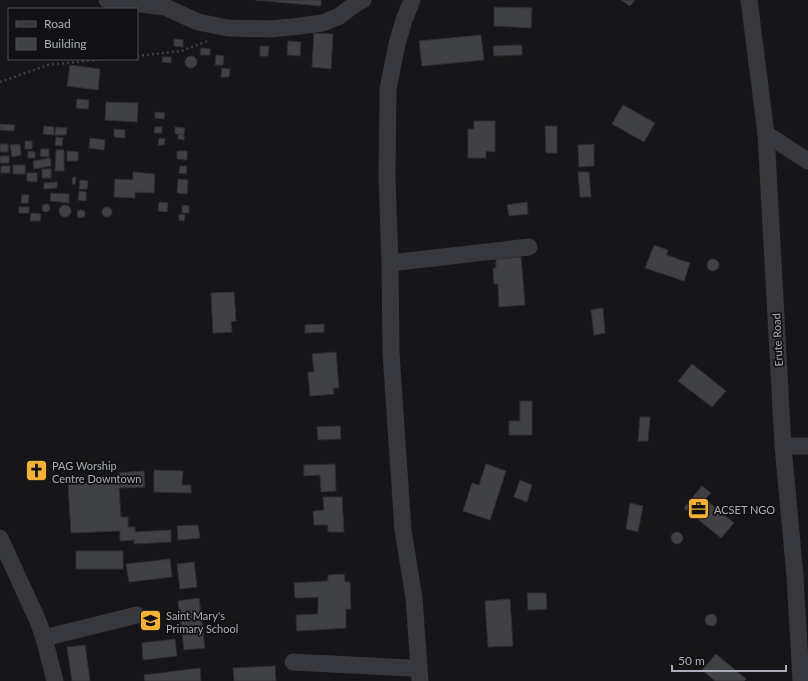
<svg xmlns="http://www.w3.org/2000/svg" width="808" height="681" font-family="Lato,sans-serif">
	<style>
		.building { fill: #404145; stroke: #303034 }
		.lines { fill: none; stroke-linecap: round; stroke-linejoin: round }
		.path { stroke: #3d3f44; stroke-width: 2.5; stroke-dasharray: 2 3; stroke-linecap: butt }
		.minor { stroke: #37383d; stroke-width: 17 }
		.labels { text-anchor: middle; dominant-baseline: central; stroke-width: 3.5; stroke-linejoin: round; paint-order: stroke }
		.street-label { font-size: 11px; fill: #a8adb8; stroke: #111113 }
		.poi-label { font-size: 11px; fill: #a8adb8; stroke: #111113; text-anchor: start }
	</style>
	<rect width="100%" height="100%" fill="#161618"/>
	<!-- building -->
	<g class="building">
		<polygon points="255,0 321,0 321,6"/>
		<polygon points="621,0 635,0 630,6"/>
		<polygon points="494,7 532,8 531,28 494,26"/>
		<polygon points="314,33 333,34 331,69 312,67"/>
		<polygon points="481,35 484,60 422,66 419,41"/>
		<polygon points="174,39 183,40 183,47 174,46"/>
		<polygon points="288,41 301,42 300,56 287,55"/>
		<polygon points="522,45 522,55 494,56 493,46"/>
		<polygon points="260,46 269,46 268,56 260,56"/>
		<polygon points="201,48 210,49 210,55 200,55"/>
		<polygon points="216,55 224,56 223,65 215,65"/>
		<circle cx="191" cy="62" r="6"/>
		<polygon points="163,57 171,57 171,63 162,62"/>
		<polygon points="70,65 100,69 98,90 67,86"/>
		<polygon points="222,68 230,69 229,77 221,77"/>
		<polygon points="77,99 89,100 88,109 76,108"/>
		<polygon points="106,102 138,103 137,122 105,120"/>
		<polygon points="623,105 655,123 644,142 612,124"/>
		<polygon points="155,112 165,113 164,119 155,118"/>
		<polygon points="474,121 495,121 495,152 486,151 486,158 468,158 468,129 474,129"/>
		<polygon points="0,124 15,125 14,131 0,130"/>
		<polygon points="44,126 54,127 54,135 43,134"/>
		<polygon points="545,126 557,126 557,153 546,153"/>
		<polygon points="56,127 67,128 66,135 55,135"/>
		<polygon points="155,127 162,127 162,133 154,133"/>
		<polygon points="175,127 185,128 184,135 175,134"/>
		<polygon points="114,129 125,130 125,138 114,137"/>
		<polygon points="178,134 184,135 184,140 178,139"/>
		<polygon points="56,137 63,138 62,146 55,145"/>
		<polygon points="90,138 105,140 104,150 89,148"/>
		<polygon points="159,138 165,139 164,145 158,145"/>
		<rect x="25" y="141" width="7" height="8"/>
		<rect x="0" y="144" width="8" height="8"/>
		<polygon points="20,144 21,155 12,157 10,145"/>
		<polygon points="594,144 594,166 579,167 578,145"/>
		<polygon points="41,149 49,149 49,157 40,156"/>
		<polygon points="56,150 64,150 64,171 55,171"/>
		<polygon points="28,151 35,152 35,158 28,158"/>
		<polygon points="67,151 78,152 78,161 67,161"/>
		<polygon points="177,151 187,151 187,160 177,159"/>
		<rect x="0" y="156" width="9" height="7"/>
		<polygon points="50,158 51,166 34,169 33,161"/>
		<rect x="13" y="165" width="12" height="9"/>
		<rect x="1" y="166" width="9" height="7"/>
		<polygon points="180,166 187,166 186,174 179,173"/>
		<rect x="42" y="169" width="9" height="9"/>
		<polygon points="133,172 155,174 154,193 135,192 135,198 114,197 115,179 133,180"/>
		<polygon points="578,172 589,172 591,197 580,197"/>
		<polygon points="27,173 37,173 37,182 27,181"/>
		<polygon points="73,177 76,177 75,184 72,184"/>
		<polygon points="178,179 188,180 187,194 177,193"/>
		<polygon points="80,180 88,181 87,189 79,189"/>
		<polygon points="57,182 57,188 44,189 44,183"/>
		<polygon points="79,191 86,192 86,201 78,200"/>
		<polygon points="51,193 69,194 69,203 50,201"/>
		<polygon points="22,195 29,195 28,203 21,203"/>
		<polygon points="159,202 168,203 167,212 158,211"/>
		<polygon points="527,202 528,214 509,216 507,205"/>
		<circle cx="46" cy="208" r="4"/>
		<circle cx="65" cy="211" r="6"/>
		<polygon points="182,205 189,206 189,213 182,213"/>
		<circle cx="107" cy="212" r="5"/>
		<rect x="19" y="207" width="10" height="6"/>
		<circle cx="81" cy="214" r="4"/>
		<polygon points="31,213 41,214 40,221 30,221"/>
		<polygon points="179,214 185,215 184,221 179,220"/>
		<polygon points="654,245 668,250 666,255 690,263 684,281 645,268"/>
		<polygon points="521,257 525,305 499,307 498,284 494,284 493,268 496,268 496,259"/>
		<circle cx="713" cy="265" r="6"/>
		<polygon points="234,292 236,321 231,322 232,332 213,333 211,293"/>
		<polygon points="603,308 605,333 594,335 591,310"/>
		<polygon points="324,324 324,332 305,333 305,325"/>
		<polygon points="336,352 339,388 333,388 334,394 310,396 308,372 314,372 312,354"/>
		<polygon points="692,364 726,391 712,407 678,381"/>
		<polygon points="520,401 532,401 532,435 509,435 509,421 520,421"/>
		<polygon points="640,417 650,417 648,441 638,441"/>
		<polygon points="340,426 341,439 318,440 317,427"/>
		<polygon points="335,464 336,491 321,492 320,475 304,476 304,465"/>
		<polygon points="486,464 506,471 490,520 463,511 472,483 479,485"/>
		<polygon points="154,470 183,471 182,485 191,485 191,493 154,492"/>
		<polygon points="144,471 145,487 119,488 121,517 128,517 128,527 135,527 135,532 171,530 171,542 134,544 134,540 120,541 120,531 71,533 68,484 117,481 117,473"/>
		<polygon points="520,480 532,485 527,502 514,497"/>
		<polygon points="702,486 711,493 705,499 734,523 721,538 684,508"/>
		<polygon points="323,497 342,497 344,532 328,532 328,525 314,525 313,511 324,510"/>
		<polygon points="630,503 643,506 638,532 626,529"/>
		<polygon points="198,525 200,538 178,540 177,526"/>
		<circle cx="677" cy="538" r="6"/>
		<rect x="76" y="551" width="47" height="18"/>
		<polygon points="170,559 172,577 129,582 126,564"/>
		<polygon points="194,562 197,587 180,589 177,564"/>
		<polygon points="344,574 345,582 350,582 351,609 346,609 346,628 297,631 296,615 318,614 318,597 295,598 294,583 328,581 328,575"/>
		<polygon points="527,593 546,593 547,609 528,610"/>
		<polygon points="199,598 205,648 184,650 178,601"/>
		<polygon points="510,599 513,646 488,647 485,601"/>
		<circle cx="711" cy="620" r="6"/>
		<polygon points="175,639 177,656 143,660 142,643"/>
		<polygon points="85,645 90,681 72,681 67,647"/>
		<polygon points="716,654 746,679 744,681 715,681 702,670"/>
		<polygon points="275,666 276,681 234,681 233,668"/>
		<polygon points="200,668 201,681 145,681 144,675"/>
	</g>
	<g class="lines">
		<!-- path -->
		<g class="path">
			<polyline points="137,56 181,51 208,41"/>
			<polyline points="0,82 48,65 104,59"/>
		</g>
		<!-- minor -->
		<g class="minor">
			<polyline points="107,0 165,7 198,22 228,28 271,29 300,26 322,23 338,17 358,2 363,0"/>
			<polyline points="412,0 404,20 397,44 388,89 387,177 390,263 391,353 403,530 414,598 420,681"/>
			<polyline points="749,0 766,134 783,446 795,576 801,681"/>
			<polyline points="766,134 808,161"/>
			<polyline points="390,263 529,247"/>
			<polyline points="783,446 808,446"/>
			<polyline points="0,538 38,621 44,638 55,681"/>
			<polyline points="44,638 137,615"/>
			<polyline points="293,662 409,668 419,668"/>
		</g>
	</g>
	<!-- icons -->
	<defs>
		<symbol id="church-square" viewBox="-11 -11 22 22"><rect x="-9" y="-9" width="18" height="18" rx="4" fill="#f2b134" stroke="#111113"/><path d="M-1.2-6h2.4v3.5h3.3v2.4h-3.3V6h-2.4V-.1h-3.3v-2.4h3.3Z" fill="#111"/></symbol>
		<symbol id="office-square" viewBox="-11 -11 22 22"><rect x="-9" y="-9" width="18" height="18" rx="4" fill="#f2b134" stroke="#111113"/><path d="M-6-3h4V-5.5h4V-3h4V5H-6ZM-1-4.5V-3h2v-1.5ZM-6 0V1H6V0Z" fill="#111"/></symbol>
		<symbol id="school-square" viewBox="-11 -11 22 22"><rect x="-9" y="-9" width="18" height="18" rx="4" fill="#f2b134" stroke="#111113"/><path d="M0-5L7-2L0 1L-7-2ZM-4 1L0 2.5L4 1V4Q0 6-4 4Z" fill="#111"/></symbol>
	</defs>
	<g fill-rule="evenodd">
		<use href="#church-square" x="24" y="458" width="25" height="25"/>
		<use href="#office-square" x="686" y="496" width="25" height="25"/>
		<use href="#school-square" x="138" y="608" width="25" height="25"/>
	</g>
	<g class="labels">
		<!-- street labels -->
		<g class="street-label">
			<text transform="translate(777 340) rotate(-93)">Erute Road</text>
		</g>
		<!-- poi labels -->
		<g class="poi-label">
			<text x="52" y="465">PAG Worship<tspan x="52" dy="13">Centre Downtown</tspan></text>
			<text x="714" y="509">ACSET NGO</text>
			<text x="166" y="615">Saint Mary's<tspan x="166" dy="13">Primary School</tspan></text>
		</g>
	</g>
	<!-- legend -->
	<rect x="8" y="8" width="130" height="52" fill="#111113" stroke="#4d4f55"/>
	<rect x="16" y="21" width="20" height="6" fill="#37383d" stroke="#4d4f55"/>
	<text x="44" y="28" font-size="12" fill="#a8adb8">Road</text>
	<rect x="16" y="38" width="20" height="12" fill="#404145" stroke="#4d4f55"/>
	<text x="44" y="48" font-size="12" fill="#a8adb8">Building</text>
	<!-- scale -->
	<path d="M672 665v6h114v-6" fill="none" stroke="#a8adb8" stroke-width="2"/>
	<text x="678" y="665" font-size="12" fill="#a8adb8" stroke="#111113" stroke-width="3" paint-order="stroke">50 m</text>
</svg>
